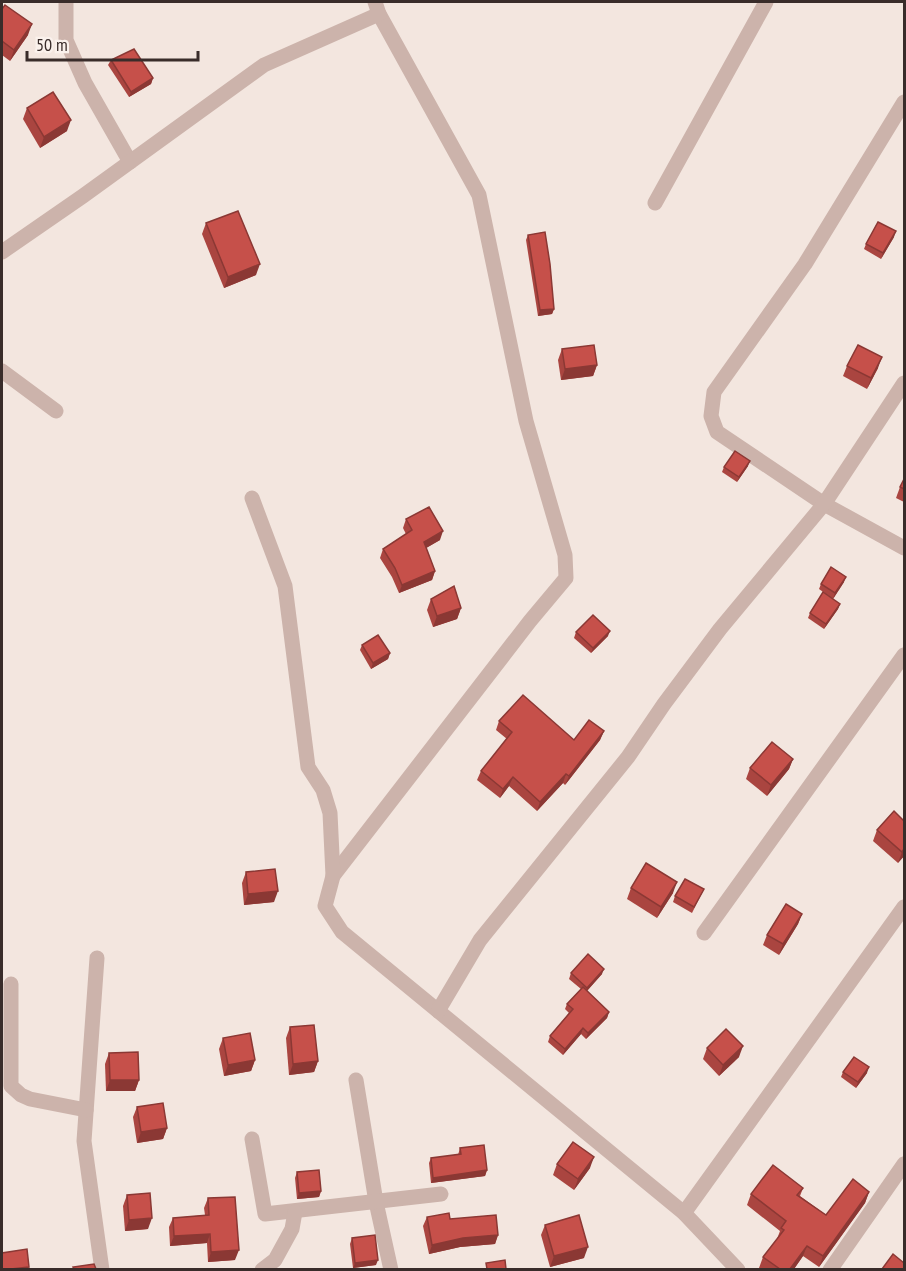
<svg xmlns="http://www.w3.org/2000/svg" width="906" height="1271" font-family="'PT Sans Narrow',sans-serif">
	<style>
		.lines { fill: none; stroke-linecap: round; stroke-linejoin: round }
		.minor { stroke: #ccb3ab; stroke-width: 15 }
		.wall { fill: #aa4540 }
		.shaded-wall { fill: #8b3834 }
		.building { fill: #c6504a; stroke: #8b3834; stroke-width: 1.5 }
	</style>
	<rect width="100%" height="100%" fill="#f3e6df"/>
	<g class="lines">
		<!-- minor -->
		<g class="minor">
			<polyline points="66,2 66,40 85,83 130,162"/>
			<polyline points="375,2 379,14 479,195 526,421 565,555 566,578 530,621 333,876 325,906 342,932 684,1213 738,1270"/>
			<polyline points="904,102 805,264 714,392 711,416 717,432 824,504 904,548"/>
			<polyline points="655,203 766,2"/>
			<polyline points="2,252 83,196 264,65 379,14"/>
			<polyline points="2,371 56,411"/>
			<polyline points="252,498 285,586 308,767 323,790 330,813 333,876"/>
			<polyline points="704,933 904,655"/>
			<polyline points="97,958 84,1141 102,1270"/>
			<polyline points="11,984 11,1086 21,1095 30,1099 86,1110"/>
			<polyline points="438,1011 480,940 628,757 664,704 720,629 824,504 904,383"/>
			<polyline points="356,1080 376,1202 391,1270"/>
			<polyline points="252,1139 265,1214 441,1194"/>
			<polyline points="684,1213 904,907"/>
			<polyline points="262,1270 275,1260 292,1229 295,1212"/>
			<polyline points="830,1270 904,1164"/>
		</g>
	</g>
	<!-- wall -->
	<g class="wall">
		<polygon points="2,9 28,35 10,61 2,55"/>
		<polygon points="111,60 153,78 151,84 129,97 108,65"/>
		<polygon points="27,108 67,131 40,148 23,119"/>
		<polygon points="206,223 256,275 224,288 202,234"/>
		<polygon points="528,235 554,309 552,314 538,316 526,240"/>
		<polygon points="894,237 881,259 864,249 866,244"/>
		<polygon points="562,349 597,365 593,376 561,380 558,360"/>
		<polygon points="847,366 878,368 867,389 843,376"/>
		<polygon points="748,466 737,482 722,472 724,467"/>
		<polygon points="904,479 904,502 896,498 900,487"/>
		<polygon points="406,519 440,540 426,548 435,571 432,580 399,593 392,577 380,558 383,549 406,534 403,528"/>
		<polygon points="844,582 833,599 819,589 821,584"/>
		<polygon points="431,599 461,608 457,619 433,627 427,610"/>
		<polygon points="840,604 838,609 824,629 808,618 810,613"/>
		<polygon points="576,632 608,636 591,653 574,638"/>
		<polygon points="362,645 390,653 388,659 371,669 360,650"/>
		<polygon points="499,721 574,740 604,731 600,740 565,785 563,783 537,811 509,786 500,798 477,780 481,771 507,739 496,730"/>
		<polygon points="793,759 789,769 767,796 746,779 750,768"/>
		<polygon points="894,811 904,856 898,863 873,841 877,830"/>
		<polygon points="246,872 274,902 244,905 242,883"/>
		<polygon points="631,888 673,893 657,918 627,899"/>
		<polygon points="704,889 692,913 673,902 675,896"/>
		<polygon points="802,914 798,924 779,955 763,945 767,935"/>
		<polygon points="571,973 602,974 587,991 609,1012 607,1018 586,1039 581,1034 563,1055 548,1042 550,1036 569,1013 565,1009 567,1004 581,989 569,979"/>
		<polygon points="290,1027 318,1061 314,1072 289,1075 286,1038"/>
		<polygon points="223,1038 255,1060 251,1071 224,1076 219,1049"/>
		<polygon points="707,1048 739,1057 719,1076 703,1059"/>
		<polygon points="109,1053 139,1080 135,1091 106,1091 105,1064"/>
		<polygon points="843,1072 867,1073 856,1088 841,1077"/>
		<polygon points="137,1107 167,1128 163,1139 137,1143 133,1117"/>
		<polygon points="460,1148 487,1170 485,1176 431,1183 429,1163 431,1158 458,1155"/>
		<polygon points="557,1164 590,1168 574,1190 553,1175"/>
		<polygon points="297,1172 321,1191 319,1197 297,1199 295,1178"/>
		<polygon points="803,1188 800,1196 826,1215 869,1192 865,1203 819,1267 803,1256 794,1269 761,1269 759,1268 763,1257 777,1239 780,1231 747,1205 751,1194"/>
		<polygon points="127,1195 148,1229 125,1231 123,1206"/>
		<polygon points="208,1198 235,1260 208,1262 207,1243 170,1246 169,1227 173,1218 205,1215 204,1208"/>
		<polygon points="427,1217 450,1219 498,1235 495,1244 460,1247 429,1254 423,1226"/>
		<polygon points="545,1225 584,1258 550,1267 541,1235"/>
		<polygon points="352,1238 376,1265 353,1268 350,1244"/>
	</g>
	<!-- shaded-wall -->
	<g class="shaded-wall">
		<polygon points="32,24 28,35 10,61 14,50"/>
		<polygon points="153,78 151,84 129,97 131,92"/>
		<polygon points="71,120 67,131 40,148 44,137"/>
		<polygon points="896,231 894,237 881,259 883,253"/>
		<polygon points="260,264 256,275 224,288 228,277"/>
		<polygon points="554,309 552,314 538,316 540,310"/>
		<polygon points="882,357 878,368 867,389 871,378"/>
		<polygon points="597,365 593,376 561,380 565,369"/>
		<polygon points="750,461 748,466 737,482 739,477"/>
		<polygon points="443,531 440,540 421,551 424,542"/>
		<polygon points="435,571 432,580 399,593 402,585"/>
		<polygon points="846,577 844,582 833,599 835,593"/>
		<polygon points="840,604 838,609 824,629 826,624"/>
		<polygon points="461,608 457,619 433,627 437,616"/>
		<polygon points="610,631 608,636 591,653 593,648"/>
		<polygon points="390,653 388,659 371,669 373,663"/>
		<polygon points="604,731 600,740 565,785 569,776"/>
		<polygon points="793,759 789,769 767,796 771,785"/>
		<polygon points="566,774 563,783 537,811 540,802"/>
		<polygon points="513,777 509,786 500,798 503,789"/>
		<polygon points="904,849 904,856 898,863 902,852"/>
		<polygon points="677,882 673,893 657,918 661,907"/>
		<polygon points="278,891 274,902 244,905 248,894"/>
		<polygon points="802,914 798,924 779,955 783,944"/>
		<polygon points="604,969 602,974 585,993 587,988"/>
		<polygon points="609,1012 607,1018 586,1039 588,1033"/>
		<polygon points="583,1028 581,1034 563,1055 565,1049"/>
		<polygon points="743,1046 739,1057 719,1076 723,1065"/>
		<polygon points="255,1060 251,1071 224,1076 228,1065"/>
		<polygon points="318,1061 314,1072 289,1075 293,1064"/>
		<polygon points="869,1067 867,1073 856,1088 858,1082"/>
		<polygon points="110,1080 139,1080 135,1091 106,1091"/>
		<polygon points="167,1128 163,1139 137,1143 141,1132"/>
		<polygon points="594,1157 590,1168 574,1190 578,1179"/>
		<polygon points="487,1170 485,1176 431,1183 433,1178"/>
		<polygon points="321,1191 319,1197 297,1199 299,1193"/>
		<polygon points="869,1192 865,1203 819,1267 823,1256"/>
		<polygon points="152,1218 148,1229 125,1231 129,1220"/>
		<polygon points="210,1234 207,1243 170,1246 174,1236"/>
		<polygon points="498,1235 495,1244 460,1247 429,1254 432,1245 463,1238"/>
		<polygon points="807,1246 803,1256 794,1269 790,1269"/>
		<polygon points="588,1247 584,1258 550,1267 554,1256"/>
		<polygon points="239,1250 235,1260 208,1262 211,1252"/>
		<polygon points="378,1260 376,1265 353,1268 355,1263"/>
		<polygon points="29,1267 28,1269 11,1269"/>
	</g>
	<!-- building -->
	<g class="building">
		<polygon points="5,5 32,24 14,50 2,41 2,9"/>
		<polygon points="134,49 153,78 131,92 111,60"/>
		<polygon points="53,92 71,120 44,137 27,108"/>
		<polygon points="238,211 260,264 228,277 206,223"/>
		<polygon points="878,222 896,231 883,253 866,244"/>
		<polygon points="545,232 550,264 554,309 540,310 528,235"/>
		<polygon points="594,345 597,365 565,369 562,349"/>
		<polygon points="858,345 882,357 871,378 847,366"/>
		<polygon points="735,451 750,461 739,477 724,467"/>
		<polygon points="904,479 904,489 900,487"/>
		<polygon points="429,507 443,531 424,542 435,571 402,585 395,568 383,549 412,530 406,519"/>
		<polygon points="831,567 846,577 835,593 821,584"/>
		<polygon points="454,586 461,608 437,616 431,599"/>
		<polygon points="823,592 840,604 826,624 810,613"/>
		<polygon points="593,615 610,631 593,648 576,632"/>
		<polygon points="378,635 390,653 373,663 362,645"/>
		<polygon points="523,695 574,740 589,720 604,731 569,776 566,774 540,802 513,777 503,789 481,771 512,732 499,721"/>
		<polygon points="772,742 793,759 771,785 750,768"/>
		<polygon points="894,811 904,821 904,849 902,852 877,830"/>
		<polygon points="646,863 677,882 661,907 631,888"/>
		<polygon points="275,869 278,891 248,894 246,872"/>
		<polygon points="685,879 704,889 694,907 675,896"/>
		<polygon points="786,904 802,914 783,944 767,935"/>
		<polygon points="588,954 604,969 587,988 571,973"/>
		<polygon points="583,987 609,1012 588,1033 583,1028 565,1049 550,1036 573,1009 567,1004"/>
		<polygon points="314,1025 318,1061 293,1064 290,1027"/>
		<polygon points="726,1029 743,1046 723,1065 707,1048"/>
		<polygon points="250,1033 255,1060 228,1065 223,1038"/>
		<polygon points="138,1052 139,1080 110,1080 109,1053"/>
		<polygon points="854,1057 869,1067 858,1082 843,1072"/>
		<polygon points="163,1103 167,1128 141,1132 137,1107"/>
		<polygon points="573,1142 594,1157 578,1179 557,1164"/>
		<polygon points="484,1145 487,1170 433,1178 431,1158 461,1154 460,1148"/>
		<polygon points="773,1165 803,1188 797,1195 826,1215 853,1179 869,1192 823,1256 807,1246 790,1269 780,1269 763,1257 784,1230 781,1228 786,1221 751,1194"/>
		<polygon points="319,1170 321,1191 299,1193 297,1172"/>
		<polygon points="150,1193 152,1218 129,1220 127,1195"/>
		<polygon points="235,1197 239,1250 211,1252 210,1234 174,1236 173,1218 209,1215 208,1198"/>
		<polygon points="449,1213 450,1219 496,1215 498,1235 463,1238 432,1245 427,1217"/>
		<polygon points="579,1215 588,1247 554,1256 545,1225"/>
		<polygon points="375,1235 378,1260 355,1263 352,1238"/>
		<polygon points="27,1249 29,1267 11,1269 2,1269 2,1253"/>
		<polygon points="893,1254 904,1263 904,1269 882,1269"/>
		<polygon points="505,1260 506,1269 487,1269 486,1263"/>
		<polygon points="94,1264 96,1269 74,1269 73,1267"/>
	</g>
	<!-- border -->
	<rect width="906" height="1271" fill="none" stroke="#392c2a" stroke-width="6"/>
	<!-- scale -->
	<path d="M27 51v9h171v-9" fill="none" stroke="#392c2a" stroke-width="3"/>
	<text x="36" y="51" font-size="18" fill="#392c2a" stroke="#faf1ec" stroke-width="4.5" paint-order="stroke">50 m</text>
</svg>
